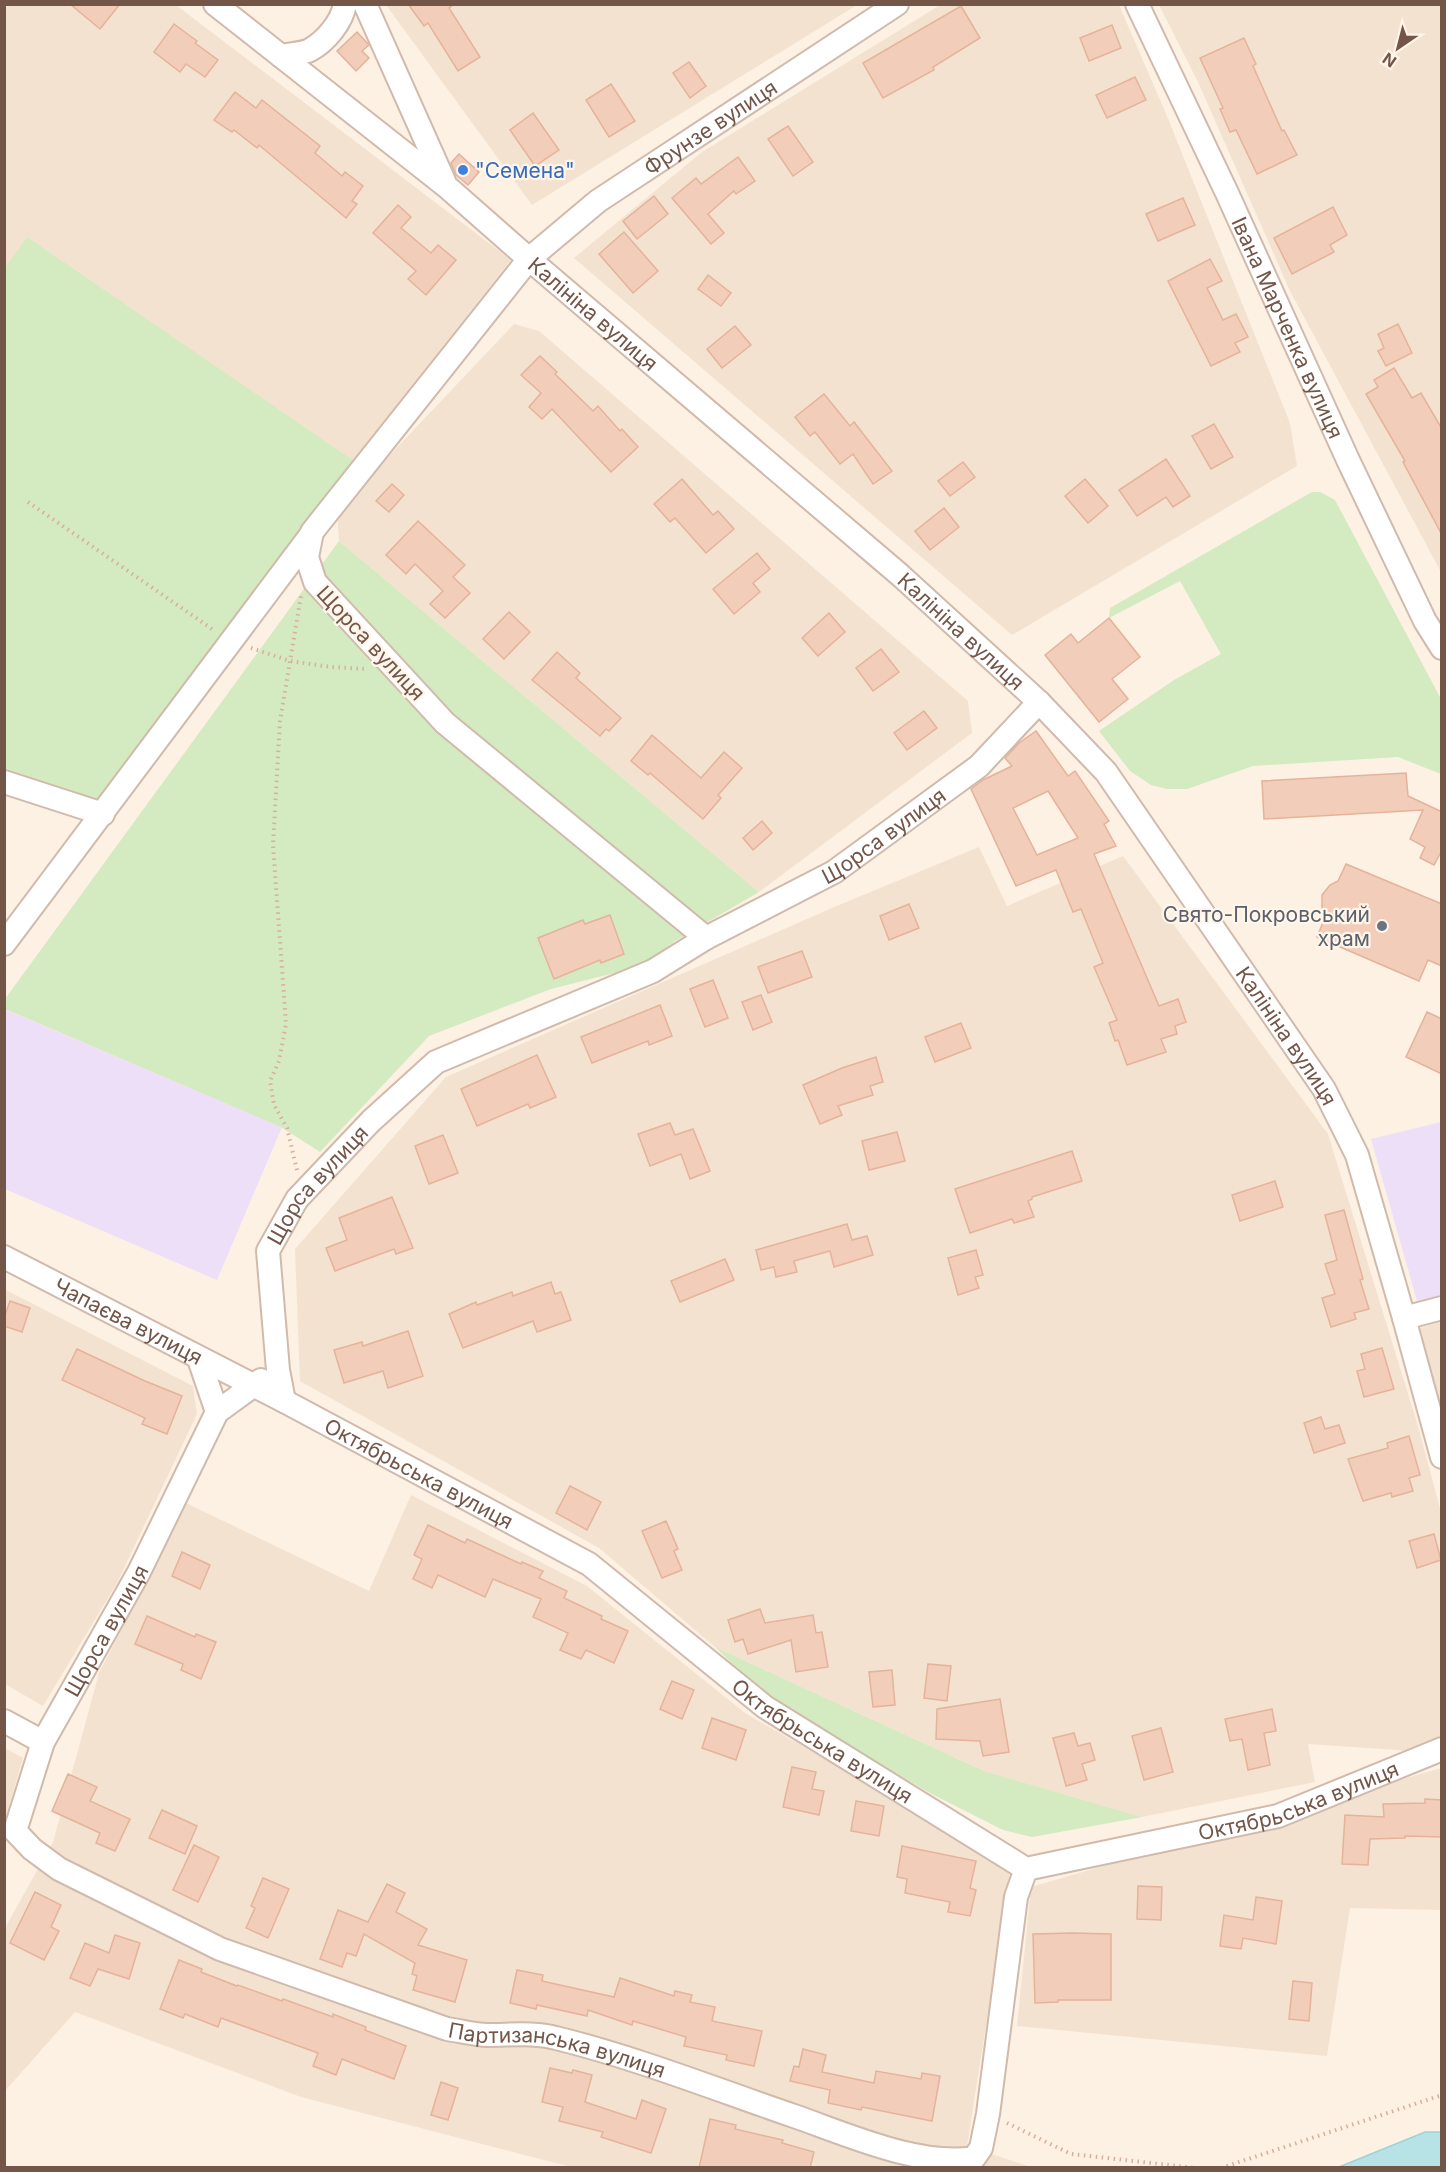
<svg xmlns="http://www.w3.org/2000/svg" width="1446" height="2172" font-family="Inter,sans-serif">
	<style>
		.residential { fill: #f4e2d1 }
		.education { fill: #eedff8 }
		.green { fill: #d4eac1 }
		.water { fill: #b7e2e6; stroke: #9dd2d8; stroke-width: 1.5 }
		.building { fill: #f2cdba; stroke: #e5b29a; stroke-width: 1.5; fill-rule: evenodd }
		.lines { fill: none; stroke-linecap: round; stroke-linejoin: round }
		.minor-casing { stroke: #d0baac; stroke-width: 26 }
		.path { stroke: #d7b09d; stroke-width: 4; stroke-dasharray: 1.5 4.5; stroke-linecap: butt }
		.minor { stroke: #fff; stroke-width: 22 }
		.shop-dot { fill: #3f7fe0; stroke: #fff5e9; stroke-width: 2 }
		.worship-dot { fill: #6b7280; stroke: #fff5e9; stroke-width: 2 }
		.labels { text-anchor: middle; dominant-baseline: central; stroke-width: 4.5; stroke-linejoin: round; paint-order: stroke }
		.street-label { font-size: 21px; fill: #745649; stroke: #fff5e9 }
		.shop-label { font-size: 21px; fill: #366cbe; stroke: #fff5e9; text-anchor: start }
		.worship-label { font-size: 21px; fill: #5b616d; stroke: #fff5e9; text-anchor: end }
	</style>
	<rect width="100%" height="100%" fill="#fcf1e3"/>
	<!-- residential -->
	<g class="residential">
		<polygon points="5,4 176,5 511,260 353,460 27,238 5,269"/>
		<polygon points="386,5 857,5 532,205"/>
		<polygon points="940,5 1119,5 1167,116 1290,423 1297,466 1012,635 574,258 702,152"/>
		<polygon points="1159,5 1441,5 1441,572 1290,291 1198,82"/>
		<polygon points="514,324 539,331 968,701 972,733 759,892 339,541 337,511"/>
		<polygon points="979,847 1007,906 1123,856 1328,1134 1418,1426 1441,1512 1441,1739 1411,1751 1308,1744 1315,1782 1142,1817 984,1771 715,1647 599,1548 300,1381 295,1249 446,1077 832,908"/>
		<polygon points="4,1289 193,1386 197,1414 117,1583 43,1706 5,1684"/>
		<polygon points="1441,1322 1442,1322 1441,1411 1419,1328"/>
		<polygon points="411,1495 587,1586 745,1713 1011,1866 967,2146 1031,2167 571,2167 301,2097 75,2012 5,2091 5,1928 53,1842 99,1673 186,1503 369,1591"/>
		<polygon points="5,1748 23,1758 5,1819"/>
		<polygon points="1441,1768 1441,1910 1350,1908 1327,2056 1017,2026 1031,1887"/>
	</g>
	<!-- education -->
	<g class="education">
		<polygon points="4,1009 282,1127 217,1280 5,1189"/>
		<polygon points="1441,1122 1441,1302 1419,1308 1371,1139"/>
	</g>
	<!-- green -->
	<g class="green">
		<polygon points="27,237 353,460 99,802 5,770 4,269"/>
		<polygon points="1312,492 1320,492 1335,500 1441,699 1441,774 1398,757 1253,766 1187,789 1167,789 1151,785 1130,771 1099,731 1174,680 1221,654 1180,581 1109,618 1110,608"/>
		<polygon points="339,541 759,892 675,941 642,966 551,989 429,1036 320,1152 281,1127 5,1009 5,999"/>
		<polygon points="715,1647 984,1771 1142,1817 1032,1837 1003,1830 930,1793 768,1698"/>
	</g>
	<!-- water -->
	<polygon class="water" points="1425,2132 1441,2132 1441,2167 1339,2167"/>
	<!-- building -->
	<g class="building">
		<polygon points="70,4 120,4 100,29"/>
		<polygon points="408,4 454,4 449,8 480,57 458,71 428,23 424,26"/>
		<polygon points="961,6 980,38 933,67 934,70 883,98 863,63"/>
		<polygon points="174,24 197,41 195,43 218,60 205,77 186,64 180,72 154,52"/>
		<polygon points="1112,25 1121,48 1089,61 1080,38"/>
		<polygon points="357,32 369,45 362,51 369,58 356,71 337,51"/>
		<polygon points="1244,38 1256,64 1253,66 1282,131 1284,130 1297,155 1257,174 1236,130 1230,132 1220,109 1223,108 1200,58"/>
		<polygon points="689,62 706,86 690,98 673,73"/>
		<polygon points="1135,77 1146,100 1107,118 1096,95"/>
		<polygon points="611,84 635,121 609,137 586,100"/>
		<polygon points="235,92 256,108 262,100 320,146 315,153 342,176 345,172 363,186 352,201 357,204 346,218 259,145 257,148 234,130 232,132 214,120"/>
		<polygon points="533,113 559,150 535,166 510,130"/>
		<polygon points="788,126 813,162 793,176 768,139"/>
		<polygon points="459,154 479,172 468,185 456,175 451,163"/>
		<polygon points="738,157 755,181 736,194 734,191 708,214 724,233 711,244 672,198 696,178 701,184"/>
		<polygon points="654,196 668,214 637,239 623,221"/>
		<polygon points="1183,198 1195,225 1158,241 1146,214"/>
		<polygon points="398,205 411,217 401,228 431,253 438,245 456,260 426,295 408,279 416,271 373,233"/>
		<polygon points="1333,207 1347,235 1330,245 1334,252 1292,274 1274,238"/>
		<polygon points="624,232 658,271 633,293 599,254"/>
		<polygon points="1210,259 1222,281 1207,288 1223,320 1236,314 1248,337 1235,343 1240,352 1211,366 1168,281"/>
		<polygon points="708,275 731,293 721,306 698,289"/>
		<polygon points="1398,324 1412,353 1386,366 1378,351 1384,348 1378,334"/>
		<polygon points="735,326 751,345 722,368 707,349"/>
		<polygon points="540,356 557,372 555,374 593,411 598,406 620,431 622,429 638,447 611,472 552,409 542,419 529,407 541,393 521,375"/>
		<polygon points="1394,368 1412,398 1421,393 1442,429 1442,535 1403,462 1405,461 1366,394 1378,387 1374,380"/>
		<polygon points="824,394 850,426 854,422 892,471 873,484 853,454 840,464 815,432 810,436 795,417"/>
		<polygon points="1214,424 1233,457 1211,469 1192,436"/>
		<polygon points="1166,459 1190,496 1173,507 1166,497 1137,516 1119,490"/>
		<polygon points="963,462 975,477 950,496 938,481"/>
		<polygon points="682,479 713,515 718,511 734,529 706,553 675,518 670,522 654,504"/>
		<polygon points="1085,479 1108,506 1088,523 1065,496"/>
		<polygon points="392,484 404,495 389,512 376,501"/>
		<polygon points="944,508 959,527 930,550 915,531"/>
		<polygon points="418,521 465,565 453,577 470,593 445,618 430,604 443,591 415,564 406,574 386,555"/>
		<polygon points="757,553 770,569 753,583 760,592 734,614 713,589"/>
		<polygon points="509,612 530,632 504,659 483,639"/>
		<polygon points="829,613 845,632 818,656 802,638"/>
		<polygon points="1109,618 1140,657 1112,679 1128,699 1099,722 1045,655 1071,634 1078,643"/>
		<polygon points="881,649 899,672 873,691 856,668"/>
		<polygon points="557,652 580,673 576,678 621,718 609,731 606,729 600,736 532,680"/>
		<polygon points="924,711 937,728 907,750 894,733"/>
		<path d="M1036,731l32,45 7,-5 34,50 -5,3 12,22 -22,8 65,152 19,-7 8,23 -11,4 2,8 -16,5 5,13 -39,13 -9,-25 -3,1 -6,-18 8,-3 -23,-53 9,-4 -22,-54 -8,3 -17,-42 -40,16 -45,-97 12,-9 29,-14 -7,-8 14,-15zM1048,791l30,47 -41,17 -24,-47z"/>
		<polygon points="652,735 701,778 724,752 742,768 718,795 721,798 703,819 650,773 648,775 631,761"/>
		<polygon points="1406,773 1408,796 1440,811 1442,809 1442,855 1440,854 1434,865 1420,858 1425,847 1410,839 1423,810 1264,819 1262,781"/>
		<polygon points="762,821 772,833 753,850 743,838"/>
		<polygon points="1346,864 1442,904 1442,966 1428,960 1419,981 1317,937 1326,915 1322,907 1322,895 1330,885 1338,881"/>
		<polygon points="909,904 919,928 889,940 880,916"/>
		<polygon points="610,915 624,954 601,963 600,960 554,979 538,938 583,920 585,924"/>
		<polygon points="802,951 812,977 768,993 758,967"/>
		<polygon points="713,980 728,1018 705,1027 690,989"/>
		<polygon points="761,995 772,1022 753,1030 742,1002"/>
		<polygon points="660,1005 672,1036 649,1045 648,1041 592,1063 581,1037"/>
		<polygon points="1427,1012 1442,1019 1442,1074 1406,1057"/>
		<polygon points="961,1023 971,1048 935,1062 925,1037"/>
		<polygon points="537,1055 556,1097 530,1108 528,1104 477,1126 461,1089"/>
		<polygon points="876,1057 883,1082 870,1086 873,1095 838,1106 842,1115 820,1124 803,1085 842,1068"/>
		<polygon points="670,1123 675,1135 693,1129 710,1171 690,1179 681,1154 650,1166 638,1134"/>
		<polygon points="897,1132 905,1161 869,1170 862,1141"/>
		<polygon points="443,1135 458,1173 429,1184 415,1146"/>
		<polygon points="1072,1151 1082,1181 1032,1197 1032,1199 1028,1201 1034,1217 1014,1223 1012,1219 970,1233 955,1189"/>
		<polygon points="1275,1181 1283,1207 1240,1221 1232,1195"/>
		<polygon points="392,1197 413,1248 396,1254 394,1249 335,1271 326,1248 347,1240 339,1218"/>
		<polygon points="1344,1210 1363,1279 1360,1280 1369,1309 1354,1313 1356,1319 1331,1327 1322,1298 1335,1294 1325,1264 1337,1260 1325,1215"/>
		<polygon points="847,1224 852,1240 867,1236 873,1255 834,1267 830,1251 794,1261 797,1272 776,1277 774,1267 761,1270 756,1250"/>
		<polygon points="976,1250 983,1275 975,1277 979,1288 958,1295 948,1258"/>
		<polygon points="725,1259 734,1280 680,1302 671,1281"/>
		<polygon points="551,1282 555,1294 561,1292 571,1320 537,1332 533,1321 463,1348 449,1314 476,1302 477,1305 512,1292 513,1296"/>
		<polygon points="10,1301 30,1308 22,1332 4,1326 4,1318"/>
		<polygon points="408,1331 423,1376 388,1388 383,1371 344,1383 334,1350 362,1342 363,1346"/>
		<polygon points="1382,1348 1394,1389 1364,1397 1357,1371 1365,1369 1361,1354"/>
		<polygon points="77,1349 145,1381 182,1396 167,1434 142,1424 145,1418 62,1380"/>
		<polygon points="1321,1417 1325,1429 1339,1425 1345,1443 1314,1453 1304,1423"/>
		<polygon points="1409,1436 1420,1475 1409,1478 1413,1491 1392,1497 1391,1493 1363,1501 1348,1459 1388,1448 1387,1443"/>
		<polygon points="570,1486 601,1502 587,1530 556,1513"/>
		<polygon points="666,1521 678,1549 674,1551 682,1570 662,1578 642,1531"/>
		<polygon points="428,1525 465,1543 467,1539 521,1564 522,1562 543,1571 539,1578 567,1591 564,1598 602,1616 601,1619 628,1631 614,1663 586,1650 581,1659 560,1650 568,1633 533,1617 541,1599 493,1579 485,1597 438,1575 432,1588 413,1579 422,1559 414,1555"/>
		<polygon points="1434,1534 1441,1560 1417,1568 1409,1541"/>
		<polygon points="182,1552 210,1565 200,1589 172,1576"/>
		<polygon points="760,1609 765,1623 813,1615 816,1633 822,1632 828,1667 796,1672 791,1640 748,1654 743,1639 735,1642 728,1620"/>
		<polygon points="147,1616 195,1637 196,1634 216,1642 201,1679 181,1670 183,1664 135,1644"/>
		<polygon points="928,1664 951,1666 947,1701 924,1698"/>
		<polygon points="892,1670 895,1705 873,1707 869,1672"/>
		<polygon points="672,1681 694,1690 682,1719 660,1709"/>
		<polygon points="1000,1699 1009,1752 983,1756 980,1741 936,1739 937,1709"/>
		<polygon points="1272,1709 1276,1731 1264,1733 1270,1765 1248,1770 1242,1739 1230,1741 1225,1719"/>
		<polygon points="712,1718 746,1730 736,1760 702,1748"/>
		<polygon points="1161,1728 1173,1772 1144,1780 1132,1736"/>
		<polygon points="1074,1733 1078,1746 1090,1743 1095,1760 1082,1764 1087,1780 1066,1786 1053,1738"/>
		<polygon points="792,1767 816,1772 812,1789 824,1791 819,1815 783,1807"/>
		<polygon points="68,1774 97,1787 90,1801 130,1819 115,1851 96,1843 100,1833 52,1811"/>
		<polygon points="1425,1799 1442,1800 1442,1837 1405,1836 1405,1838 1370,1839 1368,1865 1342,1864 1345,1815 1384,1817 1383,1804 1425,1803"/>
		<polygon points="856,1801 884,1806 879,1836 851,1831"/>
		<polygon points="162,1810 197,1826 185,1854 149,1838"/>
		<polygon points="194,1845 219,1857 198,1902 173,1890"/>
		<polygon points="902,1846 976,1861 970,1888 976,1890 970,1916 948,1912 950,1902 905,1893 907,1879 897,1877"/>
		<polygon points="263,1878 289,1889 268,1938 246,1928 255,1908 251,1906"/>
		<polygon points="387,1884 405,1893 396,1912 427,1929 418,1945 467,1960 455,2002 413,1990 417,1976 412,1974 415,1963 364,1934 356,1956 347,1953 342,1967 320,1959 338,1910 368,1922"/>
		<polygon points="1138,1886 1162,1887 1161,1920 1137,1919"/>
		<polygon points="35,1892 61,1905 51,1927 59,1931 44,1960 10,1943"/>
		<polygon points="1256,1897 1282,1901 1276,1944 1243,1938 1241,1949 1220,1946 1224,1915 1253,1920"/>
		<polygon points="1073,1933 1111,1934 1111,2000 1058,2000 1058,2002 1035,2003 1033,1934"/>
		<polygon points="115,1935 140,1943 129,1979 98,1969 90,1986 70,1978 85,1943 109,1953"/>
		<polygon points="179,1960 202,1969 201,1972 237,1986 238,1985 282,2001 283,1999 333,2017 333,2014 366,2027 365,2030 406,2046 394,2079 342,2059 336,2075 313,2066 318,2053 221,2018 218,2027 185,2014 183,2018 160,2009"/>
		<polygon points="517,1970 543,1975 542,1981 614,1997 620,1978 674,1996 675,1991 692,1995 690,2002 715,2007 712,2021 762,2031 754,2066 726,2060 727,2055 684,2046 686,2037 633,2021 632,2025 588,2010 587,2016 537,2005 536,2009 510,2003"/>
		<polygon points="1293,1981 1312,1983 1309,2021 1289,2019"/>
		<polygon points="803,2049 826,2055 822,2072 874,2083 876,2071 921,2079 922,2073 940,2076 932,2121 862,2107 861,2110 828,2103 830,2090 790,2081 794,2066 799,2067"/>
		<polygon points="550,2068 572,2073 573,2070 592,2075 585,2102 636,2119 642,2100 666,2109 651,2153 601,2137 603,2132 559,2121 563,2107 542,2102"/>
		<polygon points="441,2082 458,2088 448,2120 431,2115"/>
		<polygon points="710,2119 736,2125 735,2129 783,2140 782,2143 814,2152 810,2168 699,2168"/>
	</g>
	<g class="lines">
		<defs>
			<g id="minor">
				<path id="s1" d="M215,4l231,182 83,73 371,316 139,127 67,70 218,317 33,66 47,163 38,139"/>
				<polyline points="365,4 444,181"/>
				<path id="s2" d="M1137,4l90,189 121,267 77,161 17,27"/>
				<path d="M281,56c9,-2 21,-2 29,-6 16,-9 32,-28 35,-46"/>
				<polyline points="4,782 103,814"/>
				<path id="s3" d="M706,938l-261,-215 -130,-141 -8,-25 5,-25 217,-273 69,-58 299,-197"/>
				<polyline points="4,944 310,536"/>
				<path id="s4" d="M4,1257l280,144 305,163 176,143 261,162 252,-53 164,-67"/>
				<polyline points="1404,1318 1442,1308"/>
				<polyline points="199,1359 217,1412"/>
				<path id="s5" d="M284,1401l-6,-31 -10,-119 29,-52 74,-78 65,-59 217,-91 53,-33 128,-66 145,-106 60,-64"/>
				<path id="s6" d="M4,1721l39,21 -28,89 17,18 27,20 161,80 227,80c14,2 28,6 41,6 23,0 46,-3 68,3 81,20 159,51 238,78 52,18 125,51 180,42l7,-10 7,-34 28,-217 10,-28"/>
				<path id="s7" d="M43,1742l96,-170 78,-160 44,-32"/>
			</g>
		</defs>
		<!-- minor casing -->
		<use href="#minor" class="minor-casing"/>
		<!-- path -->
		<g class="path">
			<polyline points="28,502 215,631"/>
			<polyline points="251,648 290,661 331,667 367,669"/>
			<polyline points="297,1170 287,1128 274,1105 270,1081 279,1061 286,1024 273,845 280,721 301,596"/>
			<polyline points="1007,2123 1071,2154 1196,2168"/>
			<polyline points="1221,2168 1442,2095"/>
		</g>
		<!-- minor -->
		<use href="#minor" class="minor"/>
	</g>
	<!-- markers -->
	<circle class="shop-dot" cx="463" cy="170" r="6"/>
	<circle class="worship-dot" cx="1382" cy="926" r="6"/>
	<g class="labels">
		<!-- street labels -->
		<g class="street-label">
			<text stroke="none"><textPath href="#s3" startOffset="1155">Фрунзе вулиця</textPath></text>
			<text stroke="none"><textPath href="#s1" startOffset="489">Калініна вулиця</textPath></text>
			<text stroke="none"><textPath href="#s2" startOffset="357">Івана Марченка вулиця</textPath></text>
			<text stroke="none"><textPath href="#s1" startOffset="975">Калініна вулиця</textPath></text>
			<text transform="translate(371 643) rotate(47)">Щорса вулиця</text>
			<text stroke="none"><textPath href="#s5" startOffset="909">Щорса вулиця</textPath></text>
			<text stroke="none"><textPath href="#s1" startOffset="1497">Калініна вулиця</textPath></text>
			<text stroke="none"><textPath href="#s5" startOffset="234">Щорса вулиця</textPath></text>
			<text stroke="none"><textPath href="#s4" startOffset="140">Чапаєва вулиця</textPath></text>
			<text stroke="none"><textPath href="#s4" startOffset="468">Октябрьська вулиця</textPath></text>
			<text stroke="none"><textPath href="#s7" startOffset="128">Щорса вулиця</textPath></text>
			<text stroke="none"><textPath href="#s4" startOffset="954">Октябрьська вулиця</textPath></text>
			<text stroke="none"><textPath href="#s4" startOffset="1476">Октябрьська вулиця</textPath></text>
			<text stroke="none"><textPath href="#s6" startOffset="729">Партизанська вулиця</textPath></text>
		</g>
		<!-- shop labels -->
		<g class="shop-label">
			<text x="475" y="170">"Семена"</text>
		</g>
		<!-- worship labels -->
		<g class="worship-label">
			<text x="1370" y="914">Свято-Покровський<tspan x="1370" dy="24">храм</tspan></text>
		</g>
	</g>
	<!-- border -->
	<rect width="1446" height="2172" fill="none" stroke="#745649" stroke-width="12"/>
	<!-- north arrow -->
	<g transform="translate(1398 48) rotate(215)" stroke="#fff5e9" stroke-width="4.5" paint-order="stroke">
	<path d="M0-4.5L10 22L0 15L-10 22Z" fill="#745649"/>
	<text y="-9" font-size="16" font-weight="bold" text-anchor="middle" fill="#745649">N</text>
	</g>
</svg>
